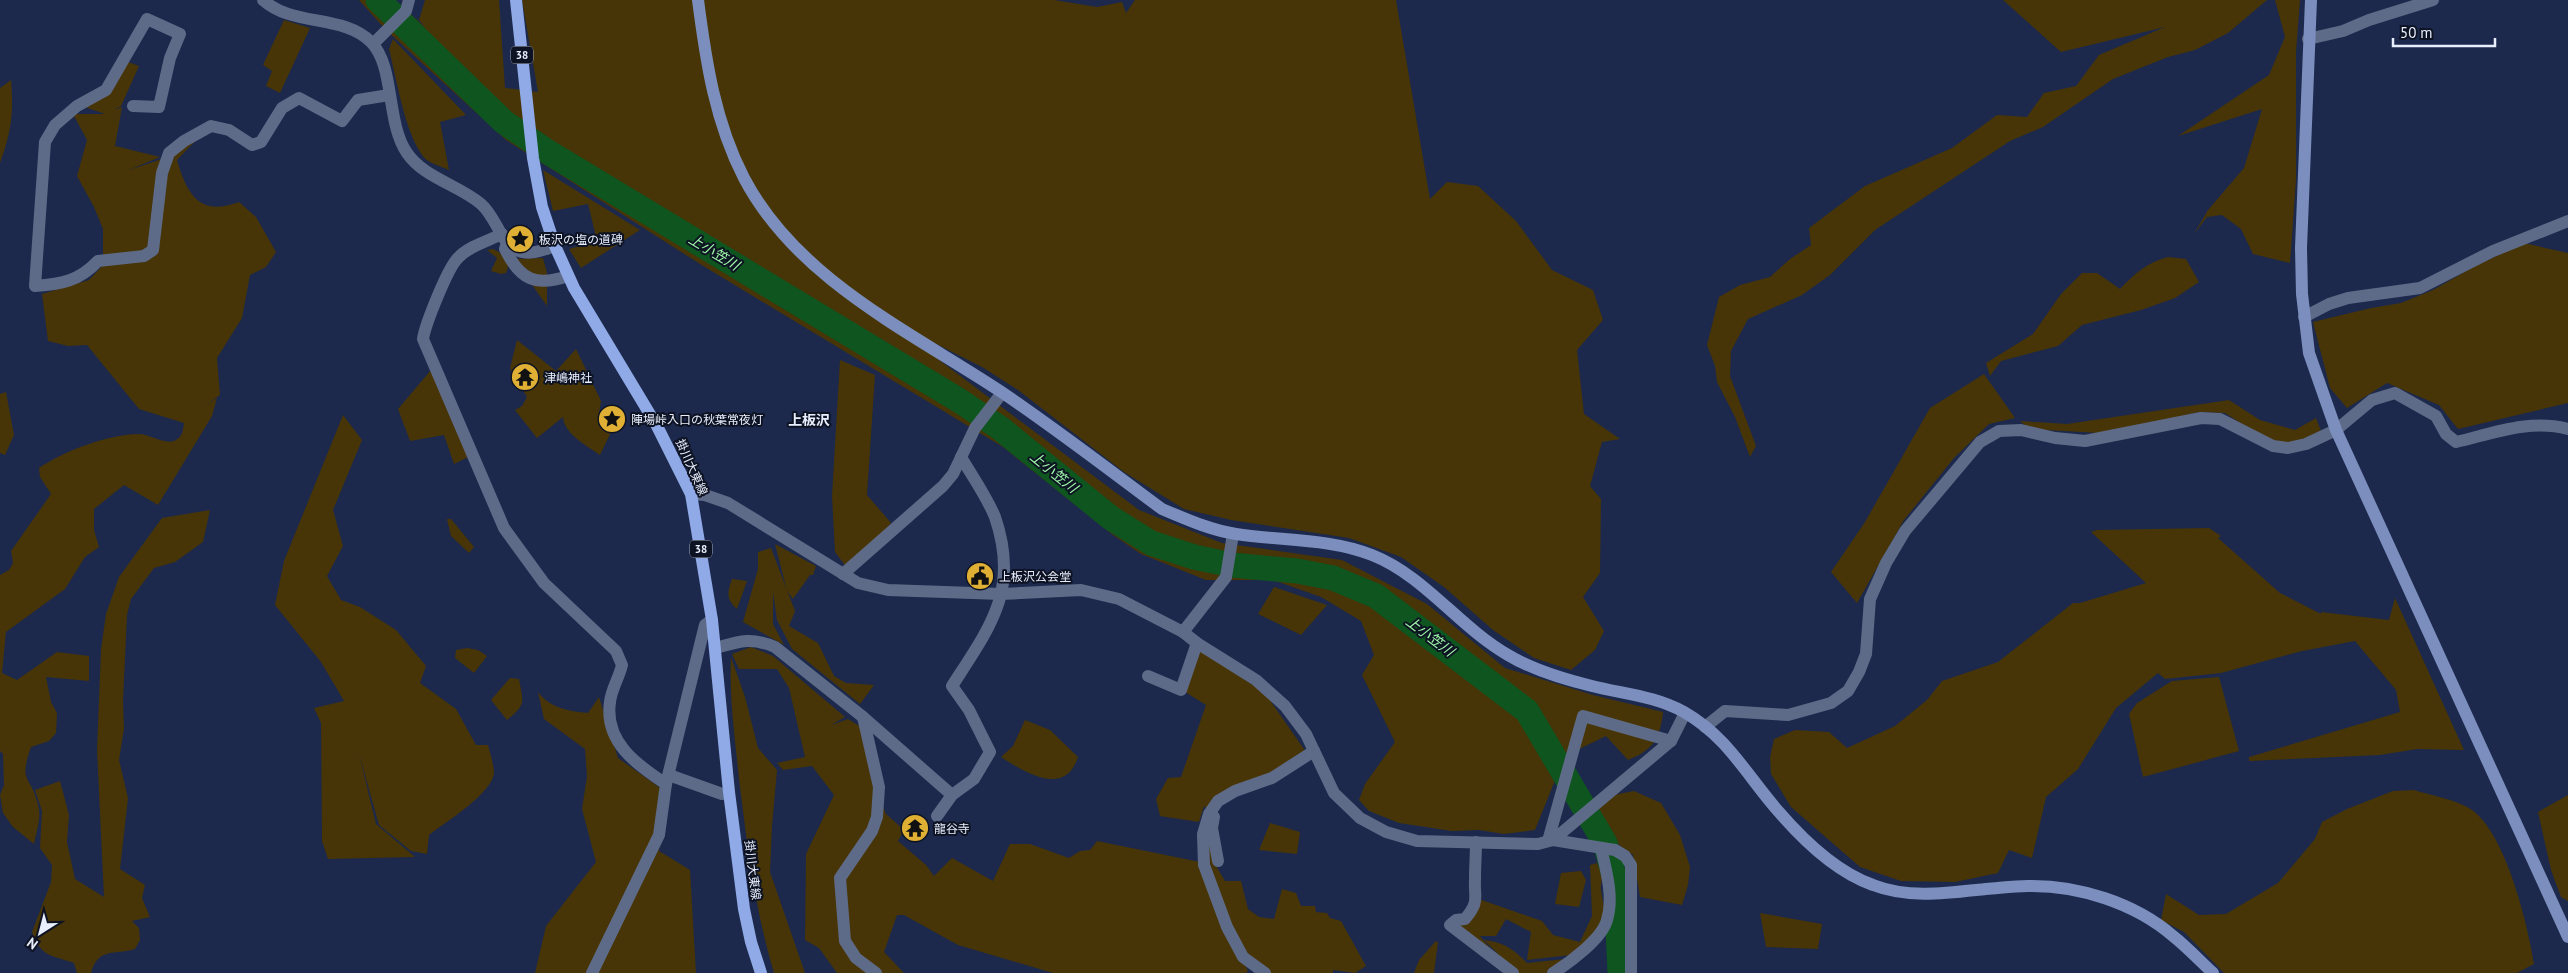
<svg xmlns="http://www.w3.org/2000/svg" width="2568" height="973" font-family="'PT Sans','Noto Sans JP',sans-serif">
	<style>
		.green { fill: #473507 }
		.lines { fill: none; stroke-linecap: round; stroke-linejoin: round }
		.river { stroke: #0e551f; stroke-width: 25 }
		.street { stroke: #5e6b88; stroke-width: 12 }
		.secondary { stroke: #7b8ebd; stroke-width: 12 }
		.primary { stroke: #90aae7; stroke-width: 12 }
		.labels { text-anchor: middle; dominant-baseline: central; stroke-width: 4; stroke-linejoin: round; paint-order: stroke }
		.shield { fill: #0d1323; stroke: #a6acbb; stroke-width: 1 }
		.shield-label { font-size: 11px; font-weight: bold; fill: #e8eefc }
		.poi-label { font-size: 12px; fill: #e8eefc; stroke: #0d1323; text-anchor: start }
		.street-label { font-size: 12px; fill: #e8eefc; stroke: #0d1323 }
		.water-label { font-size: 14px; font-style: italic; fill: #a0faa9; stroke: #0d1323 }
		.neighbourhood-label { font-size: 14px; font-weight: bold; fill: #e8eefc; stroke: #0d1323 }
	</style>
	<rect width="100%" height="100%" fill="#1c294c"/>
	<!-- green -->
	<g class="green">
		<path d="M359,0h36l30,27 -6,-7 6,-20h74l6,88 33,4 -16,-92h532l43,7 25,-5 4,11 9,-13h261l34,199 17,-17 31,4 38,35 36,49 41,20 10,30 -26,30 7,64 36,25 -18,3 -12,44 11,13 -1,74 -17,24 21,34 -9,19 -24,20 -37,-12 -41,-28 -49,-43 -43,-30 -52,-19 -118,-18 -47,-11 -60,-37 -106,-82 -36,-23 -103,-52 260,195 83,33 120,17 85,44 78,64 88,27 70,17c-3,27 -10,38 -35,48l-22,-24 -41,20 -30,-22 21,44 -21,52 -31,4 -25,-4 -27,1 -53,-8 -30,-12 -10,-11 6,-16 30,-42 -33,-67 12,-20 -13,-34 -40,-24 -48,-17h-67l-65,-26 -28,-19 -110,-88 -303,-183 -194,-124 -120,-110z"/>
		<polygon points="2003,0 2267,0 2228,33 2195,50 2168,57 2113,79 2043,127 2010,141 1875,230 1830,275 1802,295 1748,319 1731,351 1730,376 1756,446 1750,457 1735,417 1717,382 1715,366 1707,345 1719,297 1740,285 1770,277 1790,259 1811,245 1809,228 1865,186 1952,148 1997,115 2027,117 2044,93 2076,86 2099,55 2165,27 2061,52"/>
		<polygon points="2275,0 2300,0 2296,52 2296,179 2290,263 2253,254 2241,229 2222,215 2207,217 2194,234 2208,210 2244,168 2262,109 2178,136 2269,75 2285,37"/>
		<polygon points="284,20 310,28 280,93 266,86 272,71 263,65"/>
		<path d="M393,39l73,76 -26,7 9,48c-9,-4 -22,-7 -27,-15 -18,-26 -25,-75 -33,-106z"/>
		<path d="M128,62l11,4 -18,40 -7,4 8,-3 -7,39 45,11 -31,13 33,-11 42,-27 -27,28c10,34 22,57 62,42l17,15 20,35 -10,15 -16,8 -8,43 -25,40 3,37 -15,11 12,-8 -5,18 -54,89 -34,-20 -30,24v21l5,17 -14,10 -20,32 -59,43 -4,41 15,7 40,-28 32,4v25l-43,-4 5,25 6,11 -1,20 -7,8 -18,6c-13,38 0,27 7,58 4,13 -2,27 -4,39l-21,-17 -10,-14 -3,-18 4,-10 -1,-31 -3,-3v-176l9,-5 4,-7 -2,-12 40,-57 -11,-17 -1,-9c25,-17 70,-34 100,-34 11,0 27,12 37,6 7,-4 7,-11 8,-17l-45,-14 -52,-64 -19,1 -20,-5 -6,-47 47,-14 14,-15v-36l-9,-22 -17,-31 10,-36 -14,-26h32l-20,-7z"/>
		<path d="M11,80c3,34 0,52 -11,83v-75z"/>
		<polygon points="543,170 640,230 581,268 569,249 597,241 588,204 553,211"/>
		<polygon points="2524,243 2568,253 2568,403 2458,429 2439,405 2387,383 2347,408 2330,388 2313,322 2371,308 2401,303 2433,290 2477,265"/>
		<polygon points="493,249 499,252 509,264 506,273 501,274 491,271 497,258 487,250"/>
		<path d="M2168,257l18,2 13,23 -24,16 -34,12 -59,15 -24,21 -57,15 -11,15 -4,-13 47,-29 28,-40 21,-21h15l23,16c14,-15 28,-27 48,-32z"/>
		<polygon points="543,258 547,273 547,306 514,259"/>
		<path d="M517,340l39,31 20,-22 25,52 -2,12 8,7 8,4 -15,31c-13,-9 -36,-21 -37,-38l-26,21 -22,-28 7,-4 5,-9 -17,-29z"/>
		<polygon points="840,360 875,375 867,495 891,523 850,572 835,552 832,496"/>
		<polygon points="431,370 468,457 454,464 444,435 410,441 398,409"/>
		<polygon points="1984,374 2015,418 1989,424 1954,458 1904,520 1857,603 1831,572 1865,522 1930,408"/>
		<polygon points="6,392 14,435 5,455 0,453 0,394"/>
		<polygon points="2229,400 2260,420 2295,430 2316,418 2321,431 2302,441 2279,443 2251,430 2225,413 2198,412 2165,421 2100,433 2029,429 2020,421 2067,424"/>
		<path d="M343,415l19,25 -29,70 10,36 -16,30 14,24 19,7 36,23 30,36 -6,17 36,26 20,36h12c2,8 6,20 6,28 -2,21 -50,50 -65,62l-2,19 -16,-3 -32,-26 -20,-71 17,70 39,33 -87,2 -6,-18 -1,-118 -7,-15 30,-7 -23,-39 -46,-57 9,-44z"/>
		<path d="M210,510l-7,32 -28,20 -21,6 -23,31 -4,16 -4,86 1,28 -5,31 9,38 -8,71 25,16 -3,13 8,19 -18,4 7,7 1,12 -5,9c-20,6 -37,-2 -44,24h-14l-3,-10c-23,-8 -33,-6 -42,-31l19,-50 1,-17 -12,-17 2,-37 -7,-21 25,-9 9,34 -2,27 8,37 29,18 -7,-147 4,-101 5,-35 13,-37 43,-59z"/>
		<polygon points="447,519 451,519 474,547 469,553 451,536"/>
		<polygon points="2209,528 2221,536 2218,538 2280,593 2321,614 2321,612 2389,620 2395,598 2464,750 2417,749 2380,755 2249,761 2249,757 2400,712 2396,690 2355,641 2302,651 2221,673 2165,679 2158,673 2116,708 2078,769 2046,797 2032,858 2009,850 1998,873 1955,882 1901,881 1860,867 1791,807 1771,774 1770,757 1774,739 1795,730 1829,732 1847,748 1895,726 1927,700 1942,681 1998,662 2073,603 2080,603 2146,583 2091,532 2097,530"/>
		<polygon points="775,544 816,566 813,575 810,575 793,599 787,591"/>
		<polygon points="771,548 795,611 789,626 818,643 834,676 846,683 874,685 860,704 792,649 777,620 773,592 773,624 784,645 743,622 758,569 758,552"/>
		<path d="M732,579l15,2 -10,28c-11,-10 -10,-16 -5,-30z"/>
		<polygon points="1274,587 1327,605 1301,635 1258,614"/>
		<polygon points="751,647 773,656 845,717 831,725 848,719 866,730 871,779 886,814 904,830 898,841 926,865 934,876 952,858 993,881 1010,844 1030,844 1069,858 1080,851 1090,850 1097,841 1200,862 1211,836 1215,864 1225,881 1241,881 1248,909 1259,917 1274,919 1282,889 1296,893 1301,906 1315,906 1316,912 1327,913 1330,918 1341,921 1366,966 1355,973 1333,970 1333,973 1266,973 1251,963 1227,923 1248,971 1246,973 1053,973 958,945 904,915 897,915 884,952 904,973 837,973 819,948 805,940 806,854 834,795 812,766 783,770 777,763 805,757 789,688 777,669 739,669 732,654"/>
		<polygon points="467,648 478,650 487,656 474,673 455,658 456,650"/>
		<polygon points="1198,648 1265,693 1306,752 1208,810 1204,806 1199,822 1160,816 1156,799 1168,778 1181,777 1206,705 1182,690"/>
		<path d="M731,657l14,40 13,51 19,22 -5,56 -2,46 35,101h-31c-19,-63 -27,-129 -35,-194 -4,-41 -10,-81 -8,-122z"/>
		<polygon points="2219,677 2239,751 2143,777 2129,714 2137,703 2172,681"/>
		<path d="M510,678l9,1c4,23 8,25 -12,41l-16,-20z"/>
		<path d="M538,692c12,16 30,19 50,21l11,-16 19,61 45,32 -4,61 31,19 6,103h-161l11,-47 50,-64 -14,-53 5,-33 -2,-27 -41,-30z"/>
		<path d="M1025,720l25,10 28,27c-13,41 -54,15 -77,0l12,-11z"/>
		<path d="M2414,790c16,5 42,10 55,18 36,21 59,117 65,156l-17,9h-293l-40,-41 -23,-12 5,-26 33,21 27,-1 52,-31 37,-44 7,-17 25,-13 46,-18z"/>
		<path d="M1634,791l27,12 19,32 10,32 -2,18 -6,20 -42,-8 -7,-42c-20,-14 -37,-26 -35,-53l20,-8z"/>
		<polygon points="2568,795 2568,901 2561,897 2551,870 2538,812"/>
		<polygon points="1270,823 1300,832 1297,854 1259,850"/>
		<path d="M1597,863l6,14c-5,12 0,18 1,31 1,19 -21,35 -33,47l-44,5 4,-28 -25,-13 -10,17h-16l22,26 -48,-34 22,-30 66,23 11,14 27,7 12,-26 -2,-51z"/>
		<polygon points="1581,871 1586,880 1579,907 1555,904 1561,873"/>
		<polygon points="1760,913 1822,924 1818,949 1766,947"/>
		<path d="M1484,940c19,2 30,9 43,23l38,-4 -13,14h-35z"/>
		<polygon points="1436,941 1438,942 1434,973 1414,973 1419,960"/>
	</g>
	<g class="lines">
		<!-- river -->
		<polyline class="river" points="378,0 504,122 548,152 960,401 1000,428 1111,518 1151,543 1194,557 1232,565 1297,571 1333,578 1376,596 1527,711 1605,843 1616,883 1620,973"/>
		<!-- street -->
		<g class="street">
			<path d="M263,0c30,27 80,14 108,42 24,24 15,81 36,111 17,25 52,32 74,51 15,13 19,37 34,45 12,8 28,1 40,-3"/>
			<polyline points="2308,39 2343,31 2369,20 2433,0"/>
			<polyline points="373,44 406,11 409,0"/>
			<path d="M133,106l26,1 11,-49 10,-24 -33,-15 -41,71 -29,16 -22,19 -10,17 -10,144c27,-2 44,-5 63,-25l46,-5 9,-6 9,-77 7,-20 15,-12 27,-15 18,4 23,15 9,-3 21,-34 17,-10 43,23 16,-21 31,-5"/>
			<path d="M502,234c-14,7 -33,12 -44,24 -10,9 -33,67 -35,81l81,189 40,55 72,68 6,14c-3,13 -11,25 -12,37 -6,40 27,63 56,82"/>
			<path d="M507,243l-2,6c15,31 31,38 63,27"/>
			<polyline points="2304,317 2329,304 2348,298 2420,288 2493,251 2568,221"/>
			<polyline points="691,494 705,495 728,503 858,583 888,590 1001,594 1081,590 1119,599 1183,632 1197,643 1256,680 1285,706 1306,734 1334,793 1360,818 1386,832 1417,841 1538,844 1553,840 1671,741 1685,713"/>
			<polyline points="843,574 943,486 953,474 975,428 1002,393"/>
			<polyline points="1183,632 1226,577 1233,534"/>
			<path d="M716,648c24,-7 35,-11 59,-1l88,70 89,78"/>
			<polyline points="1148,676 1181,690 1197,643"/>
			<polyline points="863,717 879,787 877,817 872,831 840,878 845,941 856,958 876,973"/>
			<path d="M1705,727l20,-16 63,4 43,-12 17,-12 11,-19 7,-18 4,-55 16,-36 19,-32 75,-89 19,-11 22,-1 34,8 30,3 116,-23 19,1 53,27 15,2 18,-4 30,-14 36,-30 23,-7 41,23 10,18 10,8c38,-9 74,-23 112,-13"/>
			<polyline points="669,775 722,794 729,792"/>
			<path d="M937,816l15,-21 22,-16 16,-27 -21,-42 -17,-24c38,-59 68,-96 43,-169 -8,-20 -23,-41 -34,-60"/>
			<polyline points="1214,817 1212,828 1218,861"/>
			<polyline points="1553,840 1615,850 1625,856 1631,865 1631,973"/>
			<polyline points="1548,841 1583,716 1671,741"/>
			<path d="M1476,842c0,12 -1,24 -1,37 -1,20 5,22 -10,40l-9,1 -6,5 63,48"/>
			<polyline points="592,973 659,835 666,784 701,641 705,625 712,620"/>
			<polyline points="1265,973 1243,957 1227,927 1204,865 1203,834 1209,814 1218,801 1235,791 1272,778 1314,751"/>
			<path d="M1553,973c16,-10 49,-34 54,-53 7,-23 -1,-50 -6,-72"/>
		</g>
		<!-- secondary -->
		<g class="secondary">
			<path d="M698,0c8,62 17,122 46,178 53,101 165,153 256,213 55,37 108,78 162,118 24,10 48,21 74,25 45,7 93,4 136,21 53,21 87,72 136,100 25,15 55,24 84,31 32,8 63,10 92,26 44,25 63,64 95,100 25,29 57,60 94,73 36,14 75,8 113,4 14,-1 28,-3 42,-3 50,-1 107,17 145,50 14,11 27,25 40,37"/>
			<polyline points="2311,0 2301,248 2302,294 2309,353 2336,430 2568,937"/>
		</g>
		<!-- primary -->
		<polyline class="primary" points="516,0 533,158 542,207 555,246 574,288 657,426 691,494 712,620 729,792 744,909 751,942 761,973"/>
	</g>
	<!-- icons -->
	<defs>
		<symbol id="sight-disc" viewBox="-11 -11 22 22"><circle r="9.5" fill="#dfb034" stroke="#0d1323"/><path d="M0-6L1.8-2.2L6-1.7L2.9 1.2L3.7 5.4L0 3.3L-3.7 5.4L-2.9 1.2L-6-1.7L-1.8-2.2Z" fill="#111"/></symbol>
		<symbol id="temple-disc" viewBox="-11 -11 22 22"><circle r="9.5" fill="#dfb034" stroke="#0d1323"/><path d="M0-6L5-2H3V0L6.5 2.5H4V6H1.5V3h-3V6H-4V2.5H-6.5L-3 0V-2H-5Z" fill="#111"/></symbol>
		<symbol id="civic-disc" viewBox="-11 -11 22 22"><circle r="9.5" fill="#dfb034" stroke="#0d1323"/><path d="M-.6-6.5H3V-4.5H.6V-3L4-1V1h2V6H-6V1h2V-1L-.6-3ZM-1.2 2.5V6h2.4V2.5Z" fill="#111"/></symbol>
	</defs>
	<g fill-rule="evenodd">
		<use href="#sight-disc" x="504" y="223" width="32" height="32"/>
		<use href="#temple-disc" x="509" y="361" width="32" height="32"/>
		<use href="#sight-disc" x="596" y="403" width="32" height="32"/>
		<use href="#civic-disc" x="964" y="560" width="32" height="32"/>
		<use href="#temple-disc" x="899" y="812" width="32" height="32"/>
	</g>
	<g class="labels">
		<!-- shield labels -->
		<g class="shield">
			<rect x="511" y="46.5" width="22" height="17" rx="4"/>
			<rect x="690" y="540.5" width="22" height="17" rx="4"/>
		</g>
		<g class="shield-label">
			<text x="522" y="55">38</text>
			<text x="701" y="549">38</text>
		</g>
		<!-- poi labels -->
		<g class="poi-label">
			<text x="539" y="239">板沢の塩の道碑</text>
			<text x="544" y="377">津嶋神社</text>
			<text x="631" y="419">陣場峠入口の秋葉常夜灯</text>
			<text x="999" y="576">上板沢公会堂</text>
			<text x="934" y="828">龍谷寺</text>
		</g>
		<!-- street labels -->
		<g class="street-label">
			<text transform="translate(692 467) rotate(66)">掛川大東線</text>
			<text transform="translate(753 870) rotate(83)">掛川大東線</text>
		</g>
		<!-- water labels -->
		<g class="water-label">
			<text transform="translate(714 252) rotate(31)">上小笠川</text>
			<text transform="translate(1054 472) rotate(39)">上小笠川</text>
			<text transform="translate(1430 636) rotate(37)">上小笠川</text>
		</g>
		<!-- neighbourhood labels -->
		<g class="neighbourhood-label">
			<text x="809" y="420">上板沢</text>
		</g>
	</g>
	<!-- north arrow -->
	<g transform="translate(40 933) rotate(216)" stroke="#0d1323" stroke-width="4" paint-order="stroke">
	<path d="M0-4L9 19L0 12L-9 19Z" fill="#e8eefc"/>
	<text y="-8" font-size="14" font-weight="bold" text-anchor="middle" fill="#e8eefc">N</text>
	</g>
	<!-- scale -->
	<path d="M2393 38v8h102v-8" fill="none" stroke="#e8eefc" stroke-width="2.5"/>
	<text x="2400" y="38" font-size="15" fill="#e8eefc" stroke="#0d1323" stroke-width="4" paint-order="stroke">50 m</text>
</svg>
